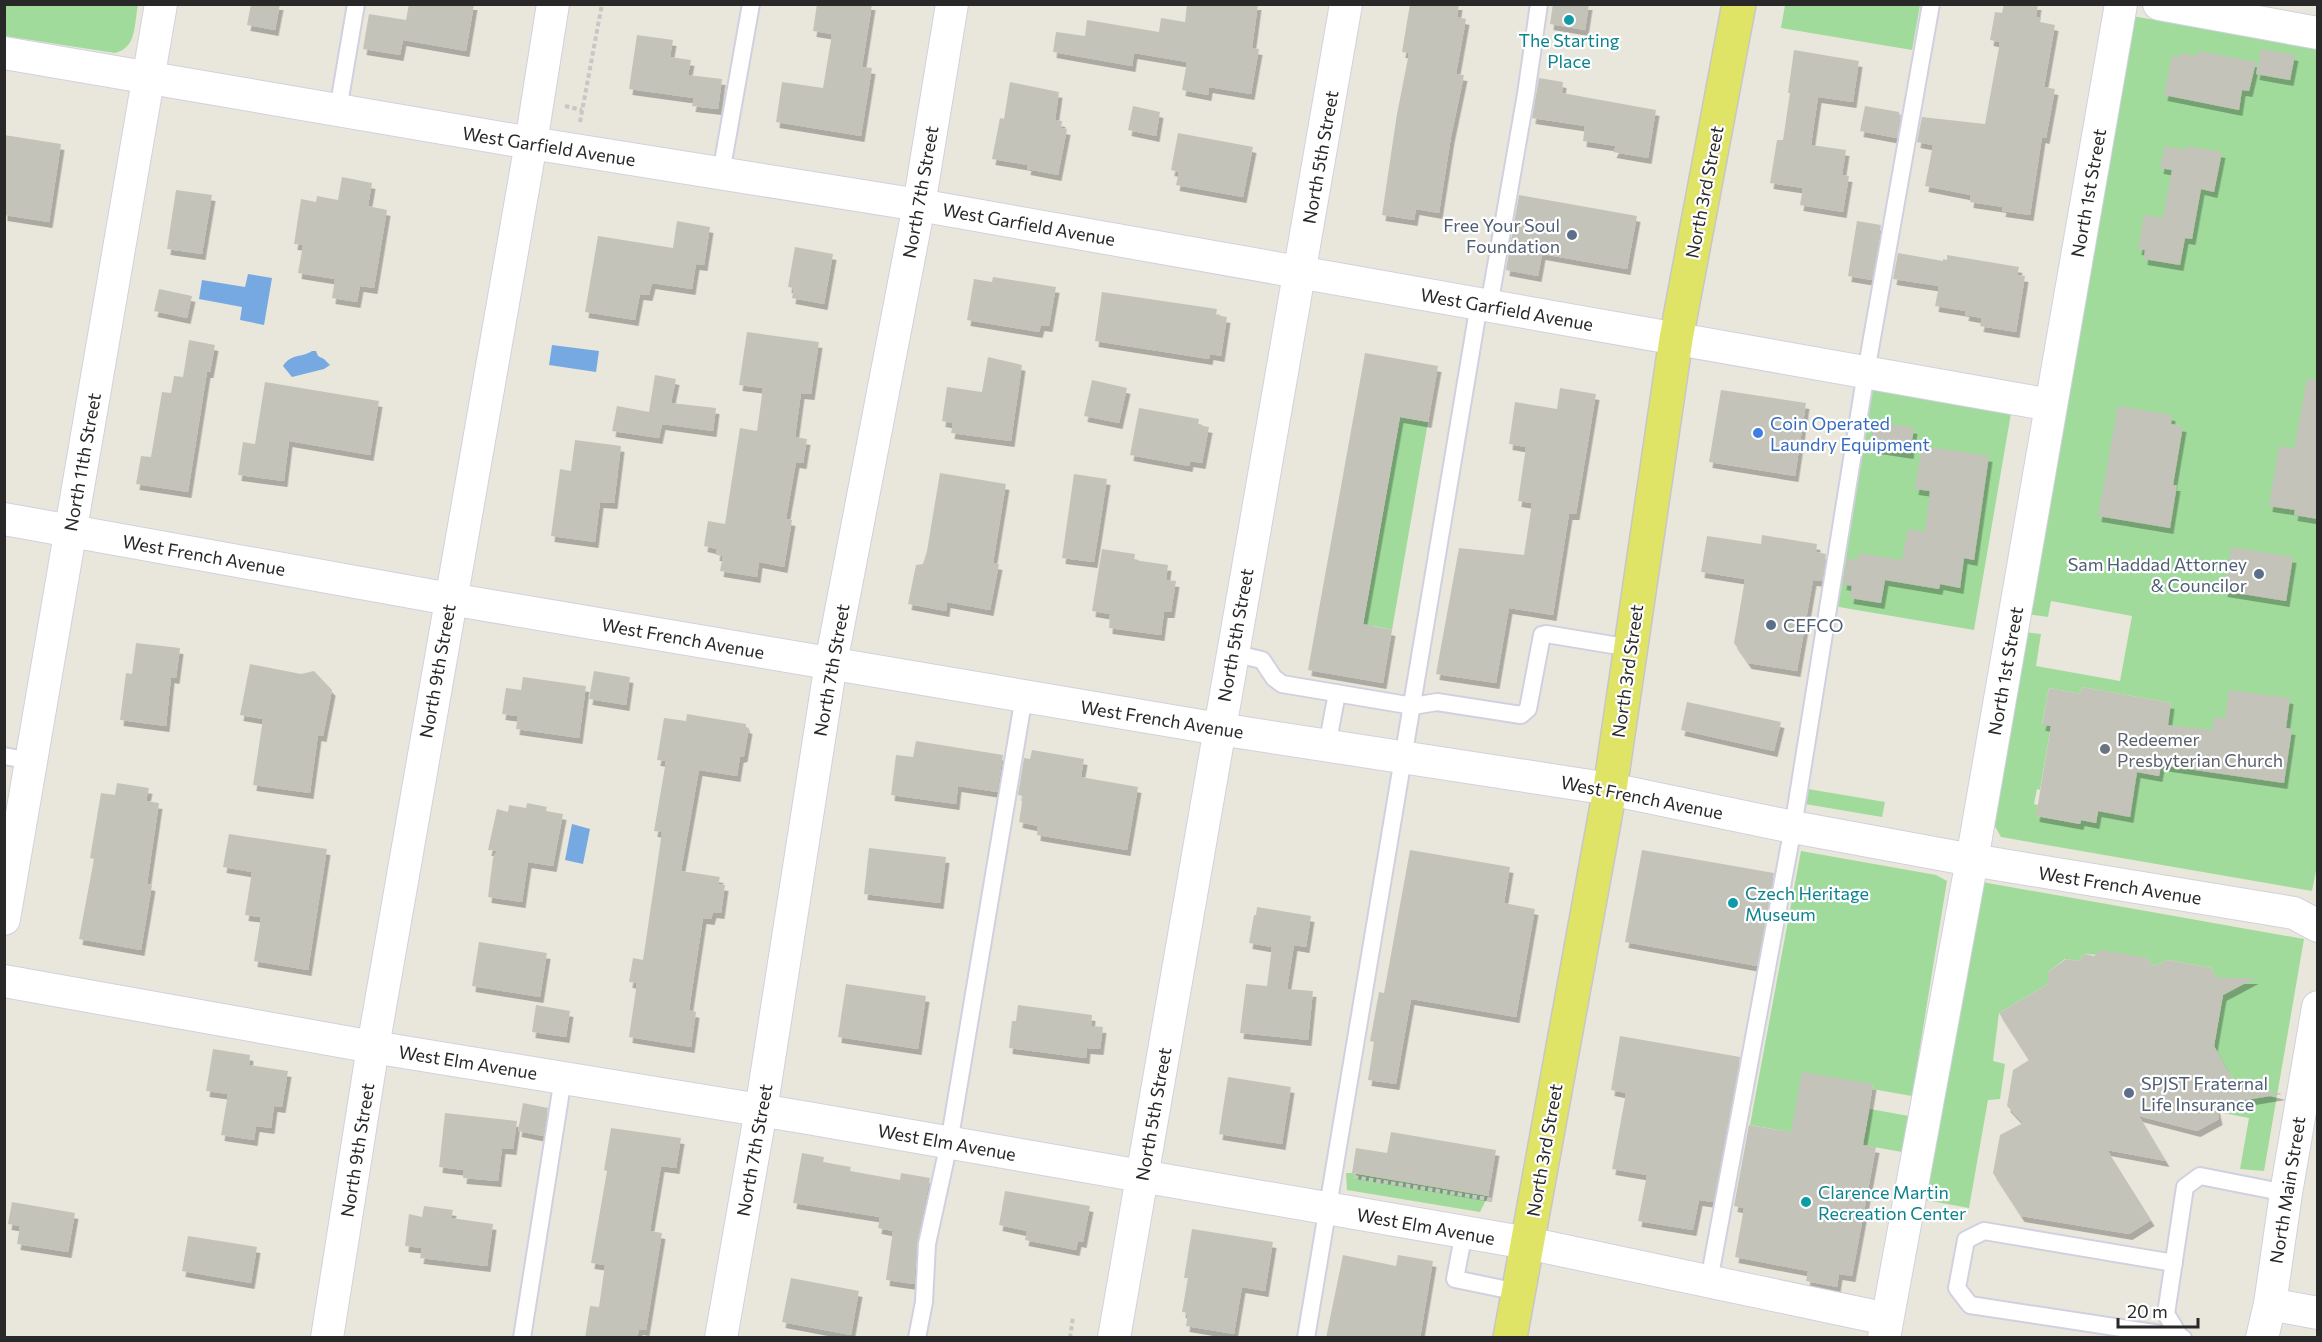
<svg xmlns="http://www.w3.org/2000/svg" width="2322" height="1342" font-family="Commissioner,sans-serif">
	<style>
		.green { fill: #a0db9c; fill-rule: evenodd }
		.water { fill: #76a9e2 }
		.building { fill: #c4c3ba; filter: url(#shadow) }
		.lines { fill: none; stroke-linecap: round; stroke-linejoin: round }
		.service-casing { stroke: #d1d0e0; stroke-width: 20 }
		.minor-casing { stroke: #d1d0e0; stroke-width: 34 }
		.primary-casing { stroke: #c7c7c7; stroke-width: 36 }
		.path { stroke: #c7c7c7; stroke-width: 4; stroke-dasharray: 4.5 3; stroke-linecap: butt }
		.service { stroke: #fff; stroke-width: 16 }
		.minor { stroke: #fff; stroke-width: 32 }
		.primary { stroke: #dfe366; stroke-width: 33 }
		.culture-dot { fill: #0f9aa8; stroke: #fff; stroke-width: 2 }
		.service-dot { fill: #5c6f8a; stroke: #fff; stroke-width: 2 }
		.shop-dot { fill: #3f7fe0; stroke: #fff; stroke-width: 2 }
		.worship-dot { fill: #6b7280; stroke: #fff; stroke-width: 2 }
		.labels { text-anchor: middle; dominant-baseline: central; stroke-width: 4.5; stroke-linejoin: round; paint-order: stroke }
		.culture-label { font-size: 18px; fill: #0d838f; stroke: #fff; text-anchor: start }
		.street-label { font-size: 18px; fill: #282828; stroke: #fff }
		.service-label { font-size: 18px; fill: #4e5e75; stroke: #fff; text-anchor: end }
		.shop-label { font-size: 18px; fill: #366cbe; stroke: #fff; text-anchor: start }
		.worship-label { font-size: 18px; fill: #5b616d; stroke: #fff; text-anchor: start }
	</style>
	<defs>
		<filter id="shadow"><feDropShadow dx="3.5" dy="6" stdDeviation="0" flood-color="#0004"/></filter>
	</defs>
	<rect width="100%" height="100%" fill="#e9e7db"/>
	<!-- green -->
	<g class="green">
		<path d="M4,5l1,-1 133,1c-4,19 -1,43 -23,48l-110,-17z"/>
		<polygon points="1785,5 1785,4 1920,5 1912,50 1781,28"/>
		<path d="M2132,16l185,32 1,813 -6,30 -311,-54 -9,-16 33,-189 16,2 -5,32 84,15 12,-65 -81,-15 -3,16 -21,-3zM2082,687l89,16 -12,73 -22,-4 -39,39 -2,12 -15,-3 -1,4 -43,-8 1,-11 -4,-1 3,-15 3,1 11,-64 -9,-2 7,-36 32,6z"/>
		<polygon points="1867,389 2011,413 1974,630 1839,607 1833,603"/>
		<polygon points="1400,417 1428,422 1392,630 1374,626 1362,632"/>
		<polygon points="1808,789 1885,802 1882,817 1805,804"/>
		<polygon points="1801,851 1936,875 1947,881 1912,1096 1872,1089 1873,1084 1794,1122 1865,1134 1870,1109 1909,1116 1902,1152 1750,1125"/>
		<polygon points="1982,882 2304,939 2264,1171 2240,1169 2249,1118 2218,1112 2231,1103 2243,1101 2248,1097 2228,1072 2214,1046 2223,995 2231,990 2229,978 2217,978 2211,968 2168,960 2154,966 2146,958 2084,954 2079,961 2065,959 2048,972 2048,984 1999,1013 1993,1061 2005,1064 2000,1099 1988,1100 1969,1208 1925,1200"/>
		<polygon points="1346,1173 1352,1173 1488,1196 1480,1212 1347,1190"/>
	</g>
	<!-- water -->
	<g class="water">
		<polygon points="248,274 272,278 264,325 240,320 242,307 199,299 202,280 245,287"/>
		<polygon points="552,345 599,351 596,372 549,365"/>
		<path d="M312,351h4l2,5 6,3 6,6 -6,4 -32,8 -9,-11c8,-13 19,-8 29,-15z"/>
		<polygon points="572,824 590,829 583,864 565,860"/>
	</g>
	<!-- building -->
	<g class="building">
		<polygon points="251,4 280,4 275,30 247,25"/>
		<polygon points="409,4 474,4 466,51 403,40 400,55 363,49 369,14 406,20"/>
		<polygon points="817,4 872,4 862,67 872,68 861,136 776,122 782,82 823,88 832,34 813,31"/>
		<polygon points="1187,4 1258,4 1252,48 1259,49 1251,94 1209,87 1208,95 1182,90 1187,62 1134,53 1132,66 1053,52 1056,32 1085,36 1087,20 1159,32 1161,18 1185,22"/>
		<polygon points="1410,4 1459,4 1457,17 1466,19 1456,74 1464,75 1451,137 1439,213 1416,209 1414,220 1382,215 1397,114 1409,53 1402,52"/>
		<polygon points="1553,4 1589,4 1585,30 1550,24"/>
		<polygon points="2004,4 2038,4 2036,17 2041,17 2040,22 2055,25 2044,87 2055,89 2046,138 2042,137 2030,215 2002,211 2003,207 1970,202 1971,195 1925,186 1933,145 1917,142 1922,117 1985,124 2000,42 1990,40 1995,12 2002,13"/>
		<polygon points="637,35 673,40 670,57 691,60 688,75 722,79 718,109 692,106 694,98 629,89"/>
		<polygon points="2261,49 2295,55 2290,80 2256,74"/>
		<polygon points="1794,50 1859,61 1853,102 1818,97 1811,145 1846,150 1842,175 1849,176 1843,212 1800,205 1803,188 1770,183 1777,140 1783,140 1790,93 1788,93"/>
		<polygon points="2198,51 2256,62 2249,91 2242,90 2239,110 2164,95 2172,56 2179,57 2180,53 2197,56"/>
		<polygon points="1539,78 1563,82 1562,93 1656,110 1648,158 1613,152 1616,146 1583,141 1585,126 1532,118"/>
		<polygon points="1010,82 1059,92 1055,120 1062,121 1061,128 1067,129 1058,175 1027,169 1028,165 992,159 1000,118 1004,119"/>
		<polygon points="1133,106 1160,112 1156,136 1128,130"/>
		<polygon points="1865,106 1899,112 1899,114 1901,115 1897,138 1860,131"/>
		<polygon points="1178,133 1253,147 1243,197 1176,185 1179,172 1171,170"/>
		<polygon points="4,135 61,144 49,222 4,215"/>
		<polygon points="2165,146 2185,150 2186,146 2222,152 2214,192 2201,189 2192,239 2185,238 2180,265 2144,259 2145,250 2138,249 2144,215 2163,218 2172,170 2160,168"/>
		<polygon points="342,177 372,183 368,206 387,210 374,288 360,286 357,302 332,298 335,279 298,273 303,245 294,244 301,199 316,202 317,196 338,200"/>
		<polygon points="176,190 212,195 202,254 167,249"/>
		<polygon points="1519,195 1637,216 1627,269 1542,254 1538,276 1506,270"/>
		<polygon points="677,221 710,227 704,265 696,264 692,289 652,283 649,295 640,294 635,320 585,312 598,236 673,248"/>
		<polygon points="1857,221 1881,225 1872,280 1848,276"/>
		<polygon points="795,247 833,254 824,304 792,298 794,288 788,287"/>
		<polygon points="1898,253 1943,261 1943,259 1947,260 1947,255 2019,267 2017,275 2025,276 2016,332 1980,326 1982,318 1965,315 1966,311 1935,306 1939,286 1893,279"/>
		<polygon points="993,277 1056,287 1049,326 1041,325 1039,332 967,320 974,279 992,282"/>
		<polygon points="159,289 192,296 187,318 154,311"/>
		<polygon points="1102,292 1217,309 1216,315 1227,317 1221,356 1210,354 1209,359 1095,341"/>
		<polygon points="747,332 819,342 811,394 801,393 795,437 807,439 803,463 796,462 786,519 792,520 784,567 759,562 757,577 720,571 723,556 716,555 717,549 704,546 708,521 725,524 740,428 757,431 763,388 739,385"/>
		<polygon points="189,340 215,345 210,372 207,372 188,492 136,484 141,456 151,457 162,392 171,393 174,376 183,377"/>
		<polygon points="1365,353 1438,366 1428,422 1400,417 1363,624 1392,630 1383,683 1308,670"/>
		<polygon points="988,357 1022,365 1011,441 951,433 953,423 942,421 947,387 982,392"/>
		<polygon points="655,375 676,379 671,403 716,408 713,431 662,424 659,438 612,431 617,406 649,412"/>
		<polygon points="2307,379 2318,380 2318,519 2294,515 2295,510 2269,506 2279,446 2294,449"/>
		<polygon points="1092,380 1127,388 1119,423 1084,416"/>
		<polygon points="265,382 379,401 370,455 289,441 284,481 238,475 243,442 255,444"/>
		<polygon points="1560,388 1596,394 1576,514 1569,514 1553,615 1509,608 1496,683 1436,674 1459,548 1524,555 1532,503 1518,501 1526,447 1509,444 1515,402 1557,409"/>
		<polygon points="1721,390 1806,403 1795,476 1709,462"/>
		<polygon points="2118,406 2172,415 2171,424 2183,426 2173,485 2177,485 2170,528 2098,516"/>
		<polygon points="1139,408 1199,419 1198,425 1209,427 1202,463 1190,461 1189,466 1130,455"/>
		<polygon points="1874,421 1914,428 1910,453 1870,447"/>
		<polygon points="575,440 621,446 614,503 600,502 595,542 551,536 560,469 571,471"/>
		<polygon points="1922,446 1989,456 1974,560 1964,558 1960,588 1940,584 1939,589 1885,580 1881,603 1850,598 1852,586 1843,584 1847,558 1858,560 1859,553 1902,560 1908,529 1925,532 1930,491 1915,489"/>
		<polygon points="940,473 1006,484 993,563 999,564 990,610 947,602 946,611 908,604 916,565 923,564 927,551"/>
		<polygon points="1074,474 1107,479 1094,562 1062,558"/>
		<polygon points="1762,535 1817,544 1816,552 1826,554 1822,581 1813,580 1797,671 1748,663 1734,643 1745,579 1701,572 1707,536 1761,544"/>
		<polygon points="2231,547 2293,557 2286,601 2224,591"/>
		<polygon points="1102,549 1135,554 1134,560 1168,565 1166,580 1176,581 1171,612 1164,612 1161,635 1109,628 1110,614 1092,611"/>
		<polygon points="136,643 180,648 176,678 171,677 166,726 120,720 126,673 132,674"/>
		<polygon points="250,664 301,674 314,671 332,690 323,736 318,735 310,793 253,785 263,719 240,715"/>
		<polygon points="594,671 630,677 626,705 589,699"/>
		<polygon points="523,677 586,686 579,738 516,729 518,716 502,714 506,688 521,690"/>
		<polygon points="2082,687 2171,703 2168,725 2212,730 2214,717 2225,718 2229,690 2290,698 2286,728 2292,729 2284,783 2161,765 2159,776 2137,772 2130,817 2098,811 2096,823 2081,820 2080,824 2036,816 2051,726 2042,725 2049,688 2081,694"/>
		<polygon points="1687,702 1781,722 1774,751 1681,730"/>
		<polygon points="687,714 746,724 746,727 749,728 744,756 740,757 737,776 699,770 681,871 720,877 718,884 725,885 721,913 713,912 711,919 703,918 689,1010 696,1012 691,1047 629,1037 637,983 629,982 633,958 643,960 662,832 654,831 666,761 657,760 664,718 686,721"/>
		<polygon points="916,741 1003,755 997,792 958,786 956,804 891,795 896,755 913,757"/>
		<polygon points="1032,750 1084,759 1081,777 1138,787 1127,850 1037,835 1038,826 1019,822 1023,796 1018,795 1024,758 1030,759"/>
		<polygon points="117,783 149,788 146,801 159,803 147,884 152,885 141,950 79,939 94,859 90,858 101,793 115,795"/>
		<polygon points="527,803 547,807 546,811 563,814 553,866 528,862 522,902 488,897 493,858 497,851 488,850 497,809 508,812 509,805 526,808"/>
		<polygon points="229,834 327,849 308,970 254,961 261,917 245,915 252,872 223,867"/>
		<polygon points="869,848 946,857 940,903 864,894"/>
		<polygon points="1410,850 1510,867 1504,903 1535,909 1516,1017 1411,999 1396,1084 1368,1080 1374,1042 1370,1041 1379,992 1384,993"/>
		<polygon points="1642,850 1774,873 1757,966 1625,942"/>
		<polygon points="1257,907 1311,916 1306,947 1294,945 1287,989 1313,991 1308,1040 1240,1033 1246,984 1267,986 1272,947 1249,943 1254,915 1256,915"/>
		<polygon points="479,942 547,953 540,997 472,986"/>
		<polygon points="2101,950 2147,958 2154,966 2168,960 2211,968 2217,978 2255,978 2223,995 2214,1046 2228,1072 2237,1083 2282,1094 2216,1105 2219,1119 2197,1131 2139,1116 2166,1161 2107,1150 2151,1220 2129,1234 2021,1216 1993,1173 2000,1135 2023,1123 2007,1106 2013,1070 2029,1060 1999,1013 2048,984 2048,972 2066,959 2079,961 2084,954 2094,956"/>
		<polygon points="846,984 926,996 918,1049 838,1037"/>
		<polygon points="536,1005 570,1011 566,1037 532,1032"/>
		<polygon points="1018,1005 1092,1015 1091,1026 1103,1027 1100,1049 1087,1048 1086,1058 1009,1048 1012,1021 1016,1021"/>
		<polygon points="1620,1036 1740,1057 1713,1202 1699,1200 1693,1230 1638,1221 1647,1175 1612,1169 1626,1093 1611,1090"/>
		<polygon points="213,1049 250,1055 249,1065 288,1071 282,1107 274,1106 271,1128 256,1126 254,1140 221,1135 228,1094 206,1091"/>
		<polygon points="1802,1072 1873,1084 1863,1145 1876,1147 1852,1276 1839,1274 1837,1287 1806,1281 1808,1271 1735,1257 1744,1208 1734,1206 1749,1125 1791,1132"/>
		<polygon points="1228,1077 1291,1087 1282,1144 1219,1134"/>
		<polygon points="523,1103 548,1108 543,1136 518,1131"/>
		<polygon points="445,1113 517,1121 513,1149 502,1148 498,1181 463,1178 464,1170 439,1167"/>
		<polygon points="611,1128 681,1138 676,1168 661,1166 650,1231 662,1233 646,1330 639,1329 637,1338 585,1338 590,1306 599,1307 605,1265 591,1263 607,1171 604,1170"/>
		<polygon points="1391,1132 1496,1150 1488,1196 1352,1173 1356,1148 1387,1153"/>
		<polygon points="802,1153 824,1157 823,1162 851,1167 850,1171 900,1180 901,1173 930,1178 917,1242 914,1284 886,1280 893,1231 878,1228 880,1217 793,1203"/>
		<polygon points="1005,1191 1090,1206 1083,1242 1078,1241 1076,1250 1025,1240 1027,1231 999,1225"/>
		<polygon points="12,1202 75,1213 68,1252 17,1244 20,1226 8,1224"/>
		<polygon points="424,1206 453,1210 451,1218 493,1224 487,1266 420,1258 422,1248 405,1246 409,1214 422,1217"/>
		<polygon points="1192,1229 1273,1242 1265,1291 1242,1287 1234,1334 1186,1326 1188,1313 1182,1312 1188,1278 1184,1278"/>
		<polygon points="188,1236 257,1247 251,1283 182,1271"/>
		<polygon points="1343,1255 1396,1266 1398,1255 1433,1261 1420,1338 1326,1338"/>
		<polygon points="791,1278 859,1291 851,1335 782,1322"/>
	</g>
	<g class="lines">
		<defs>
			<g id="service">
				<polyline points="338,110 356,4"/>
				<polyline points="721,173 751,4"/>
				<polyline points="1489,306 1526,94 1539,4"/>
				<polyline points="1232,653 1262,660 1274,678 1282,684 1413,706 1437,702 1521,715 1528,709 1542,635 1546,634 1631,648"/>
				<polyline points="1327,746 1337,693"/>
				<polyline points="4,756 31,761"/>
				<polyline points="1464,1232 1455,1279 1518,1292"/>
				<polyline points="2174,1263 1984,1231 1966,1240 1957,1288 1970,1305 2180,1337"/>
				<polyline points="1709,1281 1793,827 1866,372 1931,4"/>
				<polyline points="522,1338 563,1078"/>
				<polyline points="917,1338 924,1302 927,1244 949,1143 1024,696"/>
				<polyline points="1306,1338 1479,304"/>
				<polyline points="2183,1338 2180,1337 2166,1314 2185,1187 2200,1176 2286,1193"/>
			</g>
			<g id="minor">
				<polyline points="2159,4 2318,33"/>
				<polyline points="4,53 531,143 919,205 2051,405"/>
				<polyline points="4,519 450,599 1219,729 1610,789 1793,827 1972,860 2294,913 2318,926"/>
				<polyline points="4,919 161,4"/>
				<polyline points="4,981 373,1047 802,1117 1527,1243 1887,1319"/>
				<polyline points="2270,1304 2318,1313"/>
				<polyline points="327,1338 373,1047 531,143 553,4"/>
				<polyline points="721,1338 761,1110 831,663 919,205 952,4"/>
				<polyline points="1114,1338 1346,4"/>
				<polyline points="1884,1338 1972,860 2121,4"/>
				<polyline points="2262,1338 2270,1304 2286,1193 2318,1007"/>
			</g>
			<polyline id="primary" points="1510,1338 1610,789 1676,339 1739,4"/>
		</defs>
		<!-- service casing -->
		<use href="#service" class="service-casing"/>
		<!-- minor casing -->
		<use href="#minor" class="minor-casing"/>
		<!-- primary casing -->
		<use href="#primary" class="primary-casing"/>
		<!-- path -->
		<g class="path">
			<polyline points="565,106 582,110"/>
			<polyline points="580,122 602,4"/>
			<polyline points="1354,1177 1493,1200"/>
			<polyline points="1070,1338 1073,1317"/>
		</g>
		<!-- service -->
		<use href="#service" class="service"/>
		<!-- minor -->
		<use href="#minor" class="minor"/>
		<!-- primary -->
		<use href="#primary" class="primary"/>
	</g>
	<!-- markers -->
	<g class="culture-dot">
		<circle cx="1569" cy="20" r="6"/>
		<circle cx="1733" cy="903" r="6"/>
		<circle cx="1806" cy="1202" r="6"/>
	</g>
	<g class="service-dot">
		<circle cx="1572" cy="235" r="6"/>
		<circle cx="2259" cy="574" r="6"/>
		<circle cx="1771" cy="625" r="6"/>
		<circle cx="2129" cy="1093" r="6"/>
	</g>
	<circle class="shop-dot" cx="1758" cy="433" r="6"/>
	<circle class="worship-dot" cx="2105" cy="749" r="6"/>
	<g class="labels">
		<!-- culture labels -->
		<g class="culture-label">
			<text x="1569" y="40" text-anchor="middle">The Starting<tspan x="1569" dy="21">Place</tspan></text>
			<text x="1745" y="893">Czech Heritage<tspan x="1745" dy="21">Museum</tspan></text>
			<text x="1818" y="1192">Clarence Martin<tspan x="1818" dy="21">Recreation Center</tspan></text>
		</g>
		<!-- street labels -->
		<g class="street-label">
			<text transform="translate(549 146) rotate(9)">West Garfield Avenue</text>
			<text transform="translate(1320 157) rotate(-80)">North 5th Street</text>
			<text transform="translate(920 192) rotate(-80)">North 7th Street</text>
			<text transform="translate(1704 192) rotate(-79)">North 3rd Street</text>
			<text transform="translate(2088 193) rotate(-80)">North 1st Street</text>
			<text transform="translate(1029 224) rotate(10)">West Garfield Avenue</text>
			<text transform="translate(1507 309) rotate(10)">West Garfield Avenue</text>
			<text transform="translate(82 462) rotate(-80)">North 11th Street</text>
			<text transform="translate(204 555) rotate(10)">West French Avenue</text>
			<text transform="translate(1235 635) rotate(-80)">North 5th Street</text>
			<text transform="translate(683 638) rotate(10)">West French Avenue</text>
			<text transform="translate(831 670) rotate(-80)">North 7th Street</text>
			<text transform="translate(437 671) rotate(-80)">North 9th Street</text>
			<text transform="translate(1627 671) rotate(-82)">North 3rd Street</text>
			<text transform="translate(2005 671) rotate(-80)">North 1st Street</text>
			<text transform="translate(1162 719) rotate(9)">West French Avenue</text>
			<text transform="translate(1642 797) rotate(11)">West French Avenue</text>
			<text transform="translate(2120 885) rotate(9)">West French Avenue</text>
			<text transform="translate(468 1062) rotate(9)">West Elm Avenue</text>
			<text transform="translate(1153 1114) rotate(-80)">North 5th Street</text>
			<text transform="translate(947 1142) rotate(10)">West Elm Avenue</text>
			<text transform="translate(357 1150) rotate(-81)">North 9th Street</text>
			<text transform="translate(754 1150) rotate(-80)">North 7th Street</text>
			<text transform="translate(1544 1150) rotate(-80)">North 3rd Street</text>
			<text transform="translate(2287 1190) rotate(-81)">North Main Street</text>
			<text transform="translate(1426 1226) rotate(10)">West Elm Avenue</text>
		</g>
		<!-- service labels -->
		<g class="service-label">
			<text x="1560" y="225">Free Your Soul<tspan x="1560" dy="21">Foundation</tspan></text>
			<text x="2247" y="564">Sam Haddad Attorney<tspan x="2247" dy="21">&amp; Councilor</tspan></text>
			<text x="1783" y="625" text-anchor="start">CEFCO</text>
			<text x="2141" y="1083" text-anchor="start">SPJST Fraternal<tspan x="2141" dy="21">Life Insurance</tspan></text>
		</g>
		<!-- shop labels -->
		<g class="shop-label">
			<text x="1770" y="423">Coin Operated<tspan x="1770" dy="21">Laundry Equipment</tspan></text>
		</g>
		<!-- worship labels -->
		<g class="worship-label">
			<text x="2117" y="739">Redeemer<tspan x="2117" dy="21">Presbyterian Church</tspan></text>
		</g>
	</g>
	<!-- border -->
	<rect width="2322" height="1342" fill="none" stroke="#282828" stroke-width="12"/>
	<!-- scale -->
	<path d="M2118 1318v9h80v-9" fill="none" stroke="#282828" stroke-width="3"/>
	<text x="2127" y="1318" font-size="18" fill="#282828" stroke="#ffffff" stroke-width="4.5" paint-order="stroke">20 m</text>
</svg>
